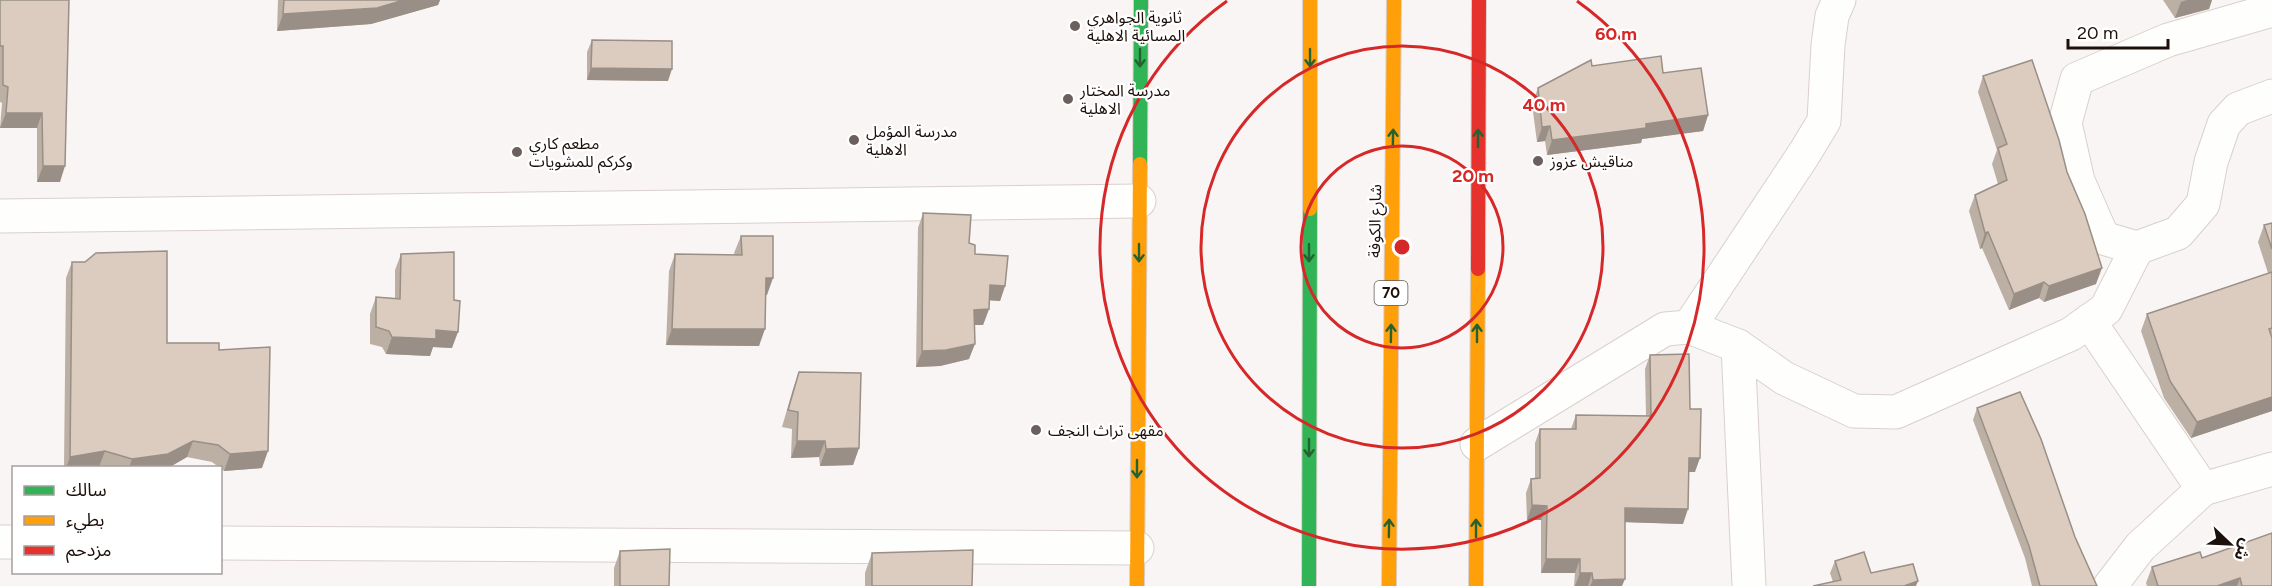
<svg xmlns="http://www.w3.org/2000/svg" width="2272" height="586" font-family="Figtree,'Noto Sans Arabic',sans-serif">
	<style>
		.lines { fill: none; stroke-linecap: round; stroke-linejoin: round }
		.street-casing { stroke: #d9d0cd; stroke-width: 35 }
		.fast-casing { stroke: #d9d0cd; stroke-width: 16 }
		.slow-casing { stroke: #d9d0cd; stroke-width: 16 }
		.jam-casing { stroke: #d9d0cd; stroke-width: 16 }
		.street { stroke: #fefefd; stroke-width: 33 }
		.fast { stroke: #30b455; stroke-width: 14 }
		.slow { stroke: #ff9f0a; stroke-width: 14 }
		.jam { stroke: #e5322d; stroke-width: 14 }
		.wall { fill: #bcafa4 }
		.shaded-wall { fill: #998f86 }
		.building { fill: #dbccbf; stroke: #998f86; stroke-width: 1.5 }
		.oneway { stroke: #266230 }
		.ring { fill: none; stroke: #d62828; stroke-width: 3 }
		.poi-dot { fill: #6a605d; stroke: #fff; stroke-width: 2 }
		.labels { text-anchor: middle; dominant-baseline: central; stroke-width: 4.5; stroke-linejoin: round; paint-order: stroke }
		.shield { fill: #fff; stroke: #615854; stroke-width: 1.5 }
		.shield-label { font-size: 15px; font-weight: bold; fill: #1d100b }
		.poi-label { font-size: 16px; fill: #1d100b; stroke: #fff; text-anchor: start }
		.street-label { font-size: 16px; fill: #1d100b; stroke: #fff }
		.centre { fill: #d62828; stroke: #fff; stroke-width: 3 }
		.ring-label { font-size: 18px; text-anchor: middle; font-weight: bold; fill: #d62828; stroke: #fff; stroke-width: 4.5; stroke-linejoin: round; paint-order: stroke }
	</style>
	<rect width="100%" height="100%" fill="#f9f5f4"/>
	<g class="lines">
		<defs>
			<g id="street">
				<polyline points="2272,10 2168,40 2077,79 2065,123 2078,181 2103,238 2137,248 2178,233 2203,204 2211,162 2224,124 2238,109 2272,96"/>
				<polyline points="0,216 1139,201"/>
				<polyline points="2089,321 2203,489"/>
				<polyline points="1689,327 1804,154 1824,121 1828,45 1832,16 1839,0"/>
				<polyline points="1738,346 1749,586"/>
				<polyline points="1477,444 1665,329 1689,327 1738,346 1784,378 1854,411 1896,412 2071,334 2106,309 2137,248"/>
				<polyline points="0,542 14,542"/>
				<polyline points="220,543 1137,548"/>
				<polyline points="2110,586 2140,547 2203,489 2272,469"/>
			</g>
			<g id="fast">
				<polyline points="1140,164 1141,0"/>
				<polyline points="1309,586 1310,209"/>
			</g>
			<g id="slow">
				<polyline points="1310,209 1310,0"/>
				<polyline points="1137,586 1140,164"/>
				<polyline points="1389,586 1394,0"/>
				<polyline points="1476,586 1478,269"/>
			</g>
			<polyline id="jam" points="1478,269 1479,0"/>
		</defs>
		<!-- street casing -->
		<use href="#street" class="street-casing"/>
		<!-- fast casing -->
		<use href="#fast" class="fast-casing"/>
		<!-- slow casing -->
		<use href="#slow" class="slow-casing"/>
		<!-- jam casing -->
		<use href="#jam" class="jam-casing"/>
		<!-- street -->
		<use href="#street" class="street"/>
		<!-- fast -->
		<use href="#fast" class="fast"/>
		<!-- slow -->
		<use href="#slow" class="slow"/>
		<!-- jam -->
		<use href="#jam" class="jam"/>
	</g>
	<!-- wall -->
	<g class="wall">
		<polygon points="0,0 69,0 60,182 37,182 37,128 0,128 2,103 0,102"/>
		<polygon points="278,0 440,0 438,5 371,24 277,31"/>
		<polygon points="2163,0 2212,0 2209,9 2175,18"/>
		<polygon points="592,40 668,81 587,80 587,52"/>
		<polygon points="1592,66 1663,73 1708,115 1703,131 1642,139 1641,143 1547,155 1545,141 1537,142 1532,104 1538,88"/>
		<polygon points="1983,76 2067,172 2096,284 2044,302 2039,298 2009,310 1982,248 1980,249 1969,211 1975,195 1998,184 1992,164 1997,150 1978,92"/>
		<polygon points="923,213 969,243 975,254 1005,286 1000,301 989,300 989,309 983,325 974,325 969,359 940,366 916,367 918,228"/>
		<polygon points="2272,223 2272,411 2191,438 2164,398 2141,331 2147,314 2268,273 2258,242 2264,225"/>
		<polygon points="741,236 767,295 766,295 759,346 666,345 669,271 675,254 735,255 734,253"/>
		<polygon points="401,254 452,348 433,347 430,356 386,354 382,347 370,344 370,314 376,297 395,298 395,270"/>
		<polygon points="72,262 85,262 167,343 219,350 262,468 224,471 212,462 187,457 168,468 64,468 66,278"/>
		<polygon points="1650,355 1690,409 1695,472 1689,472 1683,524 1625,522 1622,586 1574,586 1575,573 1541,573 1541,520 1527,520 1526,493 1531,479 1535,479 1535,443 1540,429 1571,429 1576,415 1646,416 1645,369"/>
		<polygon points="799,372 859,448 853,465 820,466 819,457 791,458 792,429 782,427 793,389"/>
		<polygon points="1977,408 2075,537 2097,586 2032,586 2025,558 1973,420"/>
		<polygon points="620,551 669,586 614,586 614,568"/>
		<polygon points="872,553 972,586 865,586 865,573"/>
		<polygon points="2202,558 2272,586 2147,586 2146,583 2152,567"/>
		<polygon points="1835,561 1871,573 1833,582 1830,573"/>
	</g>
	<!-- shaded-wall -->
	<g class="shaded-wall">
		<polygon points="404,0 440,0 438,5 371,24 277,31 283,14"/>
		<polygon points="2187,0 2212,0 2209,9 2175,18 2181,2"/>
		<polygon points="591,68 672,69 668,81 587,80"/>
		<polygon points="6,113 42,113 37,128 0,128"/>
		<polygon points="1708,115 1703,131 1642,139 1641,143 1547,155 1552,140 1646,124"/>
		<polygon points="1550,126 1545,141 1537,142 1542,127"/>
		<polygon points="43,166 65,166 60,182 37,182"/>
		<polygon points="1988,232 1982,248 1980,249 1985,233"/>
		<polygon points="2102,268 2096,284 2044,302 2049,286"/>
		<polygon points="766,278 773,278 767,295 760,295"/>
		<polygon points="2044,282 2039,298 2009,310 2014,294"/>
		<polygon points="990,285 1005,286 1000,301 985,300"/>
		<polygon points="989,309 983,325 969,325 974,310"/>
		<polygon points="672,329 765,329 759,346 666,345"/>
		<polygon points="436,330 458,332 452,348 433,347 430,356 386,354 392,337"/>
		<polygon points="975,344 969,359 940,366 916,367 922,351"/>
		<polygon points="2272,397 2272,411 2191,438 2197,422"/>
		<polygon points="193,441 187,457 168,468 129,468 132,459"/>
		<polygon points="797,441 825,441 819,457 791,458"/>
		<polygon points="859,448 853,465 820,466 826,449"/>
		<polygon points="105,451 99,467 66,468 70,457"/>
		<polygon points="268,451 262,468 224,471 230,454"/>
		<polygon points="1689,458 1700,458 1695,472 1684,472"/>
		<polygon points="1532,505 1547,506 1541,520 1527,520"/>
		<polygon points="1625,508 1688,509 1683,524 1620,522"/>
		<polygon points="1546,559 1580,559 1575,573 1541,573"/>
		<polygon points="1580,573 1592,573 1588,586 1575,586"/>
		<polygon points="2240,578 2237,586 2217,586"/>
		<polygon points="1625,579 1622,586 1590,586 1593,580"/>
		<polygon points="1918,581 1916,586 1904,586"/>
	</g>
	<!-- building -->
	<g class="building">
		<polygon points="0,0 69,0 65,166 43,166 42,113 6,113 8,87 3,85 3,46 0,46"/>
		<polygon points="284,0 404,0 377,8 283,14"/>
		<polygon points="592,40 672,41 672,69 591,68"/>
		<polygon points="1661,56 1663,73 1701,68 1708,115 1646,124 1646,128 1552,140 1550,126 1542,127 1538,88 1591,60 1592,66"/>
		<polygon points="2032,60 2059,140 2067,172 2085,214 2102,268 2049,286 2044,282 2014,294 1988,232 1985,233 1975,195 2007,180 1998,148 2007,144 1983,76"/>
		<polygon points="923,213 971,215 969,243 975,245 975,254 1008,256 1005,286 990,285 989,309 974,310 975,344 946,350 922,351"/>
		<polygon points="2272,223 2272,249 2264,225"/>
		<polygon points="741,236 773,236 773,278 766,278 765,329 672,329 675,254 742,255"/>
		<polygon points="167,251 167,343 219,343 219,350 270,347 268,451 230,454 218,445 193,441 168,454 132,459 105,451 70,457 72,262 85,262 96,253"/>
		<polygon points="454,252 454,300 460,301 458,332 436,330 436,339 392,337 389,331 376,327 376,297 400,299 401,254"/>
		<polygon points="2272,272 2272,328 2269,329 2272,338 2272,397 2197,422 2170,381 2147,314"/>
		<polygon points="1689,354 1690,409 1701,409 1700,458 1689,458 1688,509 1625,508 1625,579 1593,580 1592,573 1580,573 1580,559 1546,559 1547,506 1532,505 1531,479 1540,478 1540,429 1576,429 1576,415 1651,416 1650,355"/>
		<polygon points="799,372 861,373 859,448 826,449 825,441 797,441 798,412 788,410"/>
		<polygon points="2020,392 2041,439 2075,537 2097,586 2040,586 2029,546 1977,408"/>
		<polygon points="2272,533 2272,586 2242,586 2240,578 2217,586 2158,586 2152,567 2200,552 2202,558"/>
		<polygon points="670,549 669,586 620,586 620,551"/>
		<polygon points="973,550 972,586 872,586 872,553"/>
		<polygon points="1864,552 1871,573 1913,564 1918,581 1904,586 1813,586 1841,580 1835,561"/>
	</g>
	<!-- one-way arrows -->
	<defs><path id="oneway-shaft" d="M-6 0H5M1.5-3L5.5 0L1.5 3" fill="none" stroke-width="1.6" stroke-linecap="round" stroke-linejoin="round" transform="scale(1.5)"/></defs>
	<g class="oneway">
		<use href="#oneway-shaft" transform="translate(1140 58) rotate(90)"/>
		<use href="#oneway-shaft" transform="translate(1310 58) rotate(90)"/>
		<use href="#oneway-shaft" transform="translate(1393 138) rotate(-89)"/>
		<use href="#oneway-shaft" transform="translate(1478 138) rotate(-90)"/>
		<use href="#oneway-shaft" transform="translate(1139 253) rotate(90)"/>
		<use href="#oneway-shaft" transform="translate(1309 253) rotate(90)"/>
		<use href="#oneway-shaft" transform="translate(1391 333) rotate(-89)"/>
		<use href="#oneway-shaft" transform="translate(1477 333) rotate(-90)"/>
		<use href="#oneway-shaft" transform="translate(1309 448) rotate(90)"/>
		<use href="#oneway-shaft" transform="translate(1137 469) rotate(90)"/>
		<use href="#oneway-shaft" transform="translate(1389 528) rotate(-89)"/>
		<use href="#oneway-shaft" transform="translate(1476 528) rotate(-90)"/>
	</g>
	<!-- distance rings -->
	<g class="ring">
		<circle cx="1402" cy="247" r="101"/>
		<circle cx="1402" cy="247" r="201"/>
		<path d="M1577 1A302 302 0 1 1 1227 1"/>
	</g>
	<!-- markers -->
	<g class="poi-dot">
		<circle cx="1075" cy="26" r="6"/>
		<circle cx="1068" cy="99" r="6"/>
		<circle cx="854" cy="140" r="6"/>
		<circle cx="517" cy="152" r="6"/>
		<circle cx="1538" cy="161" r="6"/>
		<circle cx="1036" cy="430" r="6"/>
	</g>
	<g class="labels">
		<!-- shield labels -->
		<rect class="shield" x="1374.5" y="281" width="33" height="24" rx="4.5"/>
		<g class="shield-label">
			<text x="1391" y="293">70</text>
		</g>
		<!-- poi labels -->
		<g class="poi-label">
			<text x="1087" y="17">ثانوية الجواهري<tspan x="1087" dy="18">المسائية الاهلية</tspan></text>
			<text x="1080" y="90">مدرسة المختار<tspan x="1080" dy="18">الاهلية</tspan></text>
			<text x="866" y="131">مدرسة المؤمل<tspan x="866" dy="18">الاهلية</tspan></text>
			<text x="529" y="143">مطعم كاري<tspan x="529" dy="18">وكركم للمشويات</tspan></text>
			<text x="1550" y="161">مناقيش عزوز</text>
			<text x="1048" y="430">مقهى تراث النجف</text>
		</g>
		<!-- street labels -->
		<g class="street-label">
			<text transform="translate(1375 221) rotate(-89)">شارع الكوفة</text>
		</g>
	</g>
	<circle cx="1402" cy="247" r="9" class="centre"/>
	<g class="ring-label">
		<text x="1616" y="40">60 m</text>
		<text x="1544" y="111">40 m</text>
		<text x="1473" y="182">20 m</text>
	</g>
	<!-- legend -->
	<rect x="12" y="466" width="210" height="108" fill="#ffffff" stroke="#a59f9d" stroke-width="1.5"/>
	<rect x="24" y="486" width="30" height="9" fill="#30b455" stroke="#a59f9d" stroke-width="1.5"/>
	<text x="66" y="496" font-size="18" fill="#1d100b">سالك</text>
	<rect x="24" y="516" width="30" height="9" fill="#ff9f0a" stroke="#a59f9d" stroke-width="1.5"/>
	<text x="66" y="526" font-size="18" fill="#1d100b">بطيء</text>
	<rect x="24" y="546" width="30" height="9" fill="#e5322d" stroke="#a59f9d" stroke-width="1.5"/>
	<text x="66" y="556" font-size="18" fill="#1d100b">مزدحم</text>
	<!-- north arrow -->
	<g transform="translate(2230 544) rotate(113)" stroke="#ffffff" stroke-width="4.5" paint-order="stroke">
	<path d="M0-4.5L10 22L0 15L-10 22Z" fill="#1d100b"/>
	<text y="-9" font-size="16" font-weight="bold" text-anchor="middle" fill="#1d100b">ش</text>
	</g>
	<!-- scale -->
	<path d="M2068 39v9h100v-9" fill="none" stroke="#1d100b" stroke-width="3"/>
	<text x="2077" y="39" font-size="18" fill="#1d100b" stroke="#ffffff" stroke-width="4.5" paint-order="stroke">20 m</text>
</svg>
